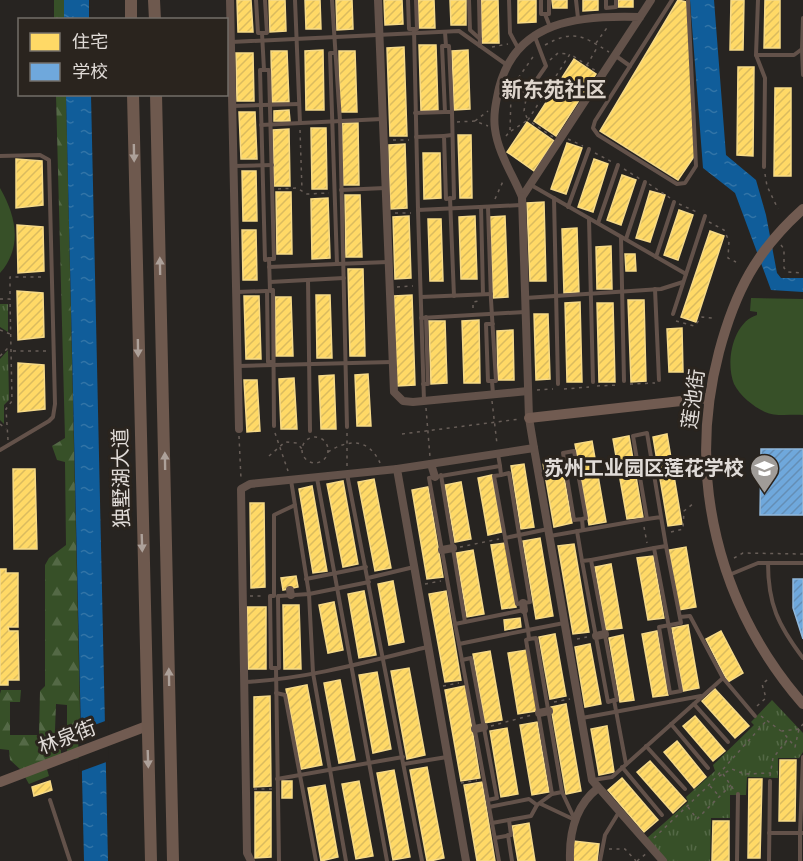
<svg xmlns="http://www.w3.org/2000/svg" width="803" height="861" font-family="Montserrat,'Noto Sans SC',sans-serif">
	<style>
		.grass { fill: url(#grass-tufts) }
		.forest { fill: url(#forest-firs) }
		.pitch { fill: #375028 }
		.water { fill: url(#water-ripples) }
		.pier { fill: #272421 }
		.homes { fill: url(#homes-hatch); stroke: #f6da88; stroke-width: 1.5 }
		.schools { fill: url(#schools-hatch); stroke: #91b8db; stroke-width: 1.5 }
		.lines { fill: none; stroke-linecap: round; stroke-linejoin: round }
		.path { stroke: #685e58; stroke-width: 1.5; stroke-dasharray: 3 4.5; stroke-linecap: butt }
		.service { stroke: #63524a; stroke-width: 4 }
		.minor { stroke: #63524a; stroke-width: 8 }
		.secondary { stroke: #715b51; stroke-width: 10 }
		.primary { stroke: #6e594e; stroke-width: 12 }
		.oneway { fill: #ada19a }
		.labels { text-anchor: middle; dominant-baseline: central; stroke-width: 6; stroke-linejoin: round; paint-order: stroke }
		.street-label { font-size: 20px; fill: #e1dcd8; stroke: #2a241e }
		.poi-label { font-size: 20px; font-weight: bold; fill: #e1dcd8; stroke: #2a241e; text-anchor: end }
		.neighbourhood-label { font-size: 21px; font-weight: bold; fill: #ded5cc; stroke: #2a241e }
	</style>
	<defs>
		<pattern id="grass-tufts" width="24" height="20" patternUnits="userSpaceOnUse" patternTransform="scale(1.5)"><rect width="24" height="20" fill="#375028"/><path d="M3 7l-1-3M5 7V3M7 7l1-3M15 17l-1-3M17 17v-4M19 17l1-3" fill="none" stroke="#546946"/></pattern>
		<pattern id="forest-firs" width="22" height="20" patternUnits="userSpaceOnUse" patternTransform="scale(1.5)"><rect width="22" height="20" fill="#375028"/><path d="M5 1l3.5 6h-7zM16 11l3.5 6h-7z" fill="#546946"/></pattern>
		<pattern id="water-ripples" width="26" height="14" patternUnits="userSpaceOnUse" patternTransform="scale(1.5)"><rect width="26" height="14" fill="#105d9a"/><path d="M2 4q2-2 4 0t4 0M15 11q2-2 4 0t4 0" fill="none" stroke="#3274a7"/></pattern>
		<pattern id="homes-hatch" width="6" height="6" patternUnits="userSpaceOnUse" patternTransform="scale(1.5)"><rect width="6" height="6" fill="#ffd966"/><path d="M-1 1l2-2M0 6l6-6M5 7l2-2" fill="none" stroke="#dabb5f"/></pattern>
		<pattern id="schools-hatch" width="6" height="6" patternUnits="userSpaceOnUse" patternTransform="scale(1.5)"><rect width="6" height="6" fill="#6fa8dc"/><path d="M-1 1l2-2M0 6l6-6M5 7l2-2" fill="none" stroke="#648eb5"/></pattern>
	</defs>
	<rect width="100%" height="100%" fill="#272421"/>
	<!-- grass -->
	<g class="grass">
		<polygon points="0,304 8,304 8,332 0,327"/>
		<polygon points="8,350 9,400 4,405 4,424 0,420 0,359"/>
		<polygon points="772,700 803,733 803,752 799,758 778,758 778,778 747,777 746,795 730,795 730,818 711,818 710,861 667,861 647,838 688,802 686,797 715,771 713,765 754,725 751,722"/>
	</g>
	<!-- forest -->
	<g class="forest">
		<rect x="54" y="0" width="10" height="19"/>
		<polygon points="56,95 66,95 81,758 67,759 67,705 56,704 55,730 61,730 61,754 46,766 49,776 29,784 21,770 10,760 9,750 0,749 0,694 1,690 21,690 20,702 10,702 10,735 39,735 40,691 45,686 45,565 49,558 66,545 65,462 57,460 52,446 65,438"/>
	</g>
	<!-- pitch -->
	<g class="pitch">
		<path d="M0,188c16,28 23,59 0,85z"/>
		<path d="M751,298l52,1v116c-11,-1 -28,2 -38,-3 -11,-5 -25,-16 -31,-28 -9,-22 -1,-62 23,-69v-3l-7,-1z"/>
	</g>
	<!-- water -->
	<g class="water">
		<rect x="64" y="0" width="25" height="19"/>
		<polygon points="690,0 714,0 726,155 756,180 766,215 777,273 781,278 803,278 803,292 771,290 735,193 703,168"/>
		<polygon points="66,95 91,95 108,861 84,861"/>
	</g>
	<!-- pier -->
	<polygon class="pier" points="108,720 109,761 79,772 78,731"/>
	<!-- homes -->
	<g class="homes">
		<polygon points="237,0 251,0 253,32 238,32"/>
		<polygon points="269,0 285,0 286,31 270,32"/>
		<polygon points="305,0 320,0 321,29 306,29"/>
		<polygon points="336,0 352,0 353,29 337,30"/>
		<polygon points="384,0 402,0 403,24 385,25"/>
		<polygon points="418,0 434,0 435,28 419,28"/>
		<polygon points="450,0 466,0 466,25 451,25"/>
		<polygon points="481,0 498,0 499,43 482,43"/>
		<polygon points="518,0 536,0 536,22 518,23"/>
		<polygon points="552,0 567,0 567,8 553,8"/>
		<polygon points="583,0 598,0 598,10 583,11"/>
		<rect x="618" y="0" width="15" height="7"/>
		<polygon points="678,0 687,2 695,155 678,180 600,131"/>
		<polygon points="731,0 744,0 743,50 730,50"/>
		<polygon points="765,0 780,0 780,48 764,48"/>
		<polygon points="419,45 436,45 438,110 421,111"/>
		<polygon points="404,47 407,136 390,136 387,48"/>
		<polygon points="323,50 324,110 306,110 305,51"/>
		<polygon points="468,50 470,109 454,110 452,51"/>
		<polygon points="271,51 287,51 289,102 272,102"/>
		<polygon points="339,51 355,51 357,112 340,112"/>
		<polygon points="236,53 253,53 254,101 237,101"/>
		<polygon points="574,59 596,74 556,136 534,121"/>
		<polygon points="738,67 754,67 753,156 737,155"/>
		<polygon points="775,88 791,88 791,176 774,176"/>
		<polygon points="289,110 290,121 274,121 274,111"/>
		<polygon points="239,112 255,112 257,159 241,159"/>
		<polygon points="527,122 554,141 534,171 507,152"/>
		<polygon points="342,123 358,123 359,185 343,185"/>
		<polygon points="311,128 326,128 327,189 312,189"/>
		<polygon points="289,129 290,186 274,186 273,130"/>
		<polygon points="458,135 471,135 472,198 460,198"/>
		<polygon points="567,143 582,148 566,194 551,189"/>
		<polygon points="405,144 407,208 390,209 389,145"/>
		<polygon points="423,153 440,153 441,198 424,199"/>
		<polygon points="16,159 42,161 43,205 16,208"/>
		<polygon points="594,159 608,164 593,212 578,207"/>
		<polygon points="242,171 256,171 257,221 243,221"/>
		<polygon points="622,175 636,180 621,225 607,220"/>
		<polygon points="650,191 665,195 650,242 636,238"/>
		<polygon points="276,192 291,192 292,254 277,254"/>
		<polygon points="345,195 360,195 362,257 346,257"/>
		<polygon points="328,198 330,258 312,259 311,199"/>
		<polygon points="544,202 546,281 530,281 527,203"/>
		<polygon points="679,210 693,215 678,260 664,255"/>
		<polygon points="409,216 411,278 395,279 393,217"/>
		<polygon points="475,216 477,279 461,279 459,217"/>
		<polygon points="505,216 508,297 493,298 490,217"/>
		<polygon points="428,219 441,219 443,281 430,281"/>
		<polygon points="17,225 43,227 44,271 18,273"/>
		<polygon points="577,228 579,292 564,293 562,229"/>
		<polygon points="242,230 256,230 257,280 243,280"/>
		<polygon points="710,231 724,236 696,322 681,317"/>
		<polygon points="611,246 612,289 597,289 596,247"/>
		<polygon points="625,254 635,254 636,271 626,271"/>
		<polygon points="348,269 363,269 365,356 350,356"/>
		<polygon points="17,291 43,293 44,337 18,340"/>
		<polygon points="316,295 330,295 332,358 317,358"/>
		<polygon points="412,295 415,385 397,386 394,296"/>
		<polygon points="244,296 259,296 261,359 246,359"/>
		<polygon points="275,297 291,297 293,356 276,356"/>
		<polygon points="628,300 644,300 646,381 631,382"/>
		<polygon points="580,302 582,382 567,382 565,303"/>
		<polygon points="597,303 613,303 615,382 599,382"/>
		<polygon points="534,314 548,314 550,379 536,380"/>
		<polygon points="479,320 480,383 464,383 462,321"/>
		<polygon points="429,321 445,321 447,383 431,384"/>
		<polygon points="682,328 683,372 669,372 667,329"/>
		<polygon points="513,330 514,380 498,380 497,331"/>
		<polygon points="18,363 44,365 45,409 18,412"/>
		<polygon points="368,374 371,426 357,426 355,375"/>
		<polygon points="334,375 336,429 321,429 319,376"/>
		<polygon points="294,378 297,429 281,429 279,379"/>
		<polygon points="244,380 257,380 260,431 247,432"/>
		<polygon points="667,434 682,524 668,526 653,437"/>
		<polygon points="629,436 643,517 627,519 613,439"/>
		<polygon points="592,441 606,522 589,525 575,444"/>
		<polygon points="561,460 572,523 554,527 543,463"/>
		<polygon points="524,464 534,527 521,529 511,466"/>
		<polygon points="13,469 35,469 37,549 14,549"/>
		<polygon points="492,475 502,532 488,535 478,478"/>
		<polygon points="374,479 391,568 375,571 358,482"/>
		<polygon points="343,481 358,564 343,567 327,484"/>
		<polygon points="461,482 471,539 455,542 445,485"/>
		<polygon points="312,486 327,571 313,573 299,489"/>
		<polygon points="428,487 443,577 427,579 412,490"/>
		<polygon points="250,503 264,503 265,587 251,588"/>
		<polygon points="540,538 553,616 536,619 523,541"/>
		<polygon points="505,543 516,607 502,609 491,545"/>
		<polygon points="574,544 589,632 573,634 558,546"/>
		<polygon points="686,547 696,607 679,610 669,550"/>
		<polygon points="473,550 484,614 467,617 456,553"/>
		<polygon points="653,556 664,618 648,620 637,558"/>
		<polygon points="611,564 622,628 606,630 595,567"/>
		<polygon points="0,569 6,569 6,573 18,573 18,627 8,627 9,631 18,631 19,680 8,680 8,685 0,685"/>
		<polygon points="296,576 298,587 283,590 281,578"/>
		<polygon points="393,581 404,642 389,645 378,584"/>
		<polygon points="364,591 376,655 359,658 348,594"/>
		<polygon points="446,591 461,680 445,682 429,594"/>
		<polygon points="334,602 343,650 328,653 319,605"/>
		<polygon points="283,605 299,605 301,669 284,669"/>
		<polygon points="247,607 266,607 266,669 248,669"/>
		<polygon points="520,618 521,627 505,630 504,620"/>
		<polygon points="688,625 699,688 683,691 672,628"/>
		<polygon points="657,631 668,695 653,697 642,634"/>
		<polygon points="721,631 743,673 728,682 706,639"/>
		<polygon points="555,634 566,696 550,699 539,637"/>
		<polygon points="623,635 634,700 620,702 609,638"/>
		<polygon points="590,644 601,704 585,707 575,647"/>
		<polygon points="527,650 537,711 518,714 508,653"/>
		<polygon points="490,651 502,720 485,723 473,654"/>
		<polygon points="409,668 425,755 407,759 391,671"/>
		<polygon points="377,672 391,749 373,753 359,675"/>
		<polygon points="340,680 355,760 339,763 324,683"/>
		<polygon points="307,685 322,765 301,769 286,689"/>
		<polygon points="465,686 480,778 461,781 445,690"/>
		<polygon points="715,689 749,726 735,738 702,701"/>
		<polygon points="270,696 271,786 254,787 254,697"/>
		<polygon points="566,704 581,791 566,794 551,707"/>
		<polygon points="695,716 725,751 713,761 683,726"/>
		<polygon points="537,722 549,792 532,795 520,725"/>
		<polygon points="607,726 614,772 599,775 591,729"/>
		<polygon points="507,728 518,794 501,797 490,731"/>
		<polygon points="677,741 706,777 694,788 664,752"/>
		<polygon points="780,760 796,760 795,821 779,821"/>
		<polygon points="650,761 686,801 673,813 637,772"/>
		<polygon points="427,767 444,858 430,861 427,861 410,770"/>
		<polygon points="394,770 410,857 393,860 377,773"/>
		<polygon points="622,778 658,820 644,832 608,790"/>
		<polygon points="749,779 762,779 760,858 748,858"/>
		<polygon points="50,781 52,790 34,796 32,787"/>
		<rect x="282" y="781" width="10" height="17"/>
		<polygon points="359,781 373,856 356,859 342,784"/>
		<polygon points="482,782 495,861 477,861 464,785"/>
		<polygon points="325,785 338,857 321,861 308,788"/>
		<polygon points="255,792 271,792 271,857 255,858"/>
		<polygon points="713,821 729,821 729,861 712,861"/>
		<polygon points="529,823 535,861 518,861 512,826"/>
		<polygon points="573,841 599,844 597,861 572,861"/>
	</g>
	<!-- schools -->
	<g class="schools">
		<polygon points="761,449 803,449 803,515 760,515"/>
		<polygon points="793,579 803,579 803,639 793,608"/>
	</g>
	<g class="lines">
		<!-- path -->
		<g class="path">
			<polyline points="596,43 609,25"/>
			<path d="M545,45c29,-16 38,-9 64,7"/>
			<polyline points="492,47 508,44"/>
			<polyline points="550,60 558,53 569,54"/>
			<polyline points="587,65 598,46"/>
			<polyline points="514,84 535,54"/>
			<polyline points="475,121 488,111"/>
			<polyline points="457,122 475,121 488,126"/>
			<polyline points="300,130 302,190"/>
			<polyline points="511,131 528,120 524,111 526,99"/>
			<polyline points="506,136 510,131 511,95"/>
			<polyline points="553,137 528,120 570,54 596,71"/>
			<polyline points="568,139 583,146"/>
			<polyline points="393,140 409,140"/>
			<polyline points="595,153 612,162"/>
			<polyline points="624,169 640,179"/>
			<polyline points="765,174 767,186 778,209"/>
			<polyline points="649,184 670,198"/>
			<polyline points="278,189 297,188 307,194 329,193"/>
			<polyline points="495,199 504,179"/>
			<polyline points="679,204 699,213"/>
			<polyline points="395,213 411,213"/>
			<polyline points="709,222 724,230 729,241 728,258 736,262"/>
			<polyline points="781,245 784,249 784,268 788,272 803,273"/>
			<polyline points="397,287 413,286"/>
			<polyline points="0,299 10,299 10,277 45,277"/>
			<polyline points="473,308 473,302 480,301"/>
			<polyline points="676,321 694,326 702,317 712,318"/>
			<polyline points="0,330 10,334"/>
			<polyline points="13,351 47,351"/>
			<polyline points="0,356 10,346"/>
			<polyline points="630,384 655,383"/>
			<polyline points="597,386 619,385"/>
			<polyline points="564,389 589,387"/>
			<polyline points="537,390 553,389"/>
			<polyline points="492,401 497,444"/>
			<polyline points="426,408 430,457"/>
			<polyline points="0,424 6,429"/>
			<polyline points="275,433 288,471"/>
			<polyline points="347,433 347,467"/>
			<polyline points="402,434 520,419"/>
			<polyline points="239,436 241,479"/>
			<circle cx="315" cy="450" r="13"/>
			<polyline points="8,440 6,409 12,401 10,299"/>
			<path d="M328,452c20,-13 41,-14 52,11"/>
			<polyline points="269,456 285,442 297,443 302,449"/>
			<polyline points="644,527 647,543"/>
			<polyline points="671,532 683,529 684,511 694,503"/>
			<polyline points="460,547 499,539"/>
			<polyline points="734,558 743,553 803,554"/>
			<polyline points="425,584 441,581"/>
			<polyline points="250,596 263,596"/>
			<polyline points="577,639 587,637"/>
			<polyline points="443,686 459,683"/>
			<polyline points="554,702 570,699"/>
			<polyline points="757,706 766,698 762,684 770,678"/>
			<polyline points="761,716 781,731"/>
			<polyline points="491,726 532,715"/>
			<polyline points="799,729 782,731 795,747 799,729 803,724"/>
			<polyline points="723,774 734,790"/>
			<polyline points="719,776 732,769 744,774 771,773"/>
			<polyline points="770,776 773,758 788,739"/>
			<polyline points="461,783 477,780"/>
			<polyline points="710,786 719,796"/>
			<polyline points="254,789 273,789"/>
			<polyline points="688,807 697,819 731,785"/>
			<polyline points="654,838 708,786 767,720"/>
			<polyline points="609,849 625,849 636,861"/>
			<polyline points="637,861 647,853"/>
		</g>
		<!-- service -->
		<g class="service">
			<polyline points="256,0 258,33 262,33"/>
			<polyline points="265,0 267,33 262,33 264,70 269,70 274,259 269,259 270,291 273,290 274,426"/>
			<polyline points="295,0 300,123"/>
			<polyline points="332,0 340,121 347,427"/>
			<polyline points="408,0 409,29 417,29 416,0"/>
			<polyline points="469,0 470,30 480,39"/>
			<polyline points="479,0 480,46"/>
			<polyline points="509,0 510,33 518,48"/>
			<polyline points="541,0 541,14 549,14 549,0"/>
			<polyline points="576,0 578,18"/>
			<polyline points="606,0 606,8 616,7 616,0"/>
			<polyline points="672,0 595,121 593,128 598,135 677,184 685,183 696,166 688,0"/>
			<polyline points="758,0 756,55 794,55 802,49 803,18"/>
			<polyline points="545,14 550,27"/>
			<polyline points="414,29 418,210 521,205"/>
			<polyline points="445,32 446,46"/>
			<polyline points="231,42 459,31 507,65"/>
			<polygon points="442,46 449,46 452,112 445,112"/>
			<polyline points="802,49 803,75"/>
			<polyline points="334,53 330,53 337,264 388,262"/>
			<polyline points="756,55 765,78 764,167"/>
			<polyline points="616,56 630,66"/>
			<polyline points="264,70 260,70 265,260 269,259"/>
			<polyline points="500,87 528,92 546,66 535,37"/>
			<polyline points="232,106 299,104"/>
			<polyline points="452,112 454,198 446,199 444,136 452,135"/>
			<polyline points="415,113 445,112"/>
			<polyline points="261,125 382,119"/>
			<polyline points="416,137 444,136"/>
			<polyline points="0,156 40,155 49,160 55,404 53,417 49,421 0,450"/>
			<polyline points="234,166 272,165"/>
			<polyline points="531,185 686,274"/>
			<polyline points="341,190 385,188"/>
			<polyline points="450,198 454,296"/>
			<polyline points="554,198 558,384"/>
			<polyline points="481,207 483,294"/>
			<polyline points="488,207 491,300 496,381 488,381 486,324 493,324"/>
			<polyline points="568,207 589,149"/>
			<polyline points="418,210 424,401"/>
			<polyline points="589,219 593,382"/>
			<polyline points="598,223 618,165"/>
			<polyline points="621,238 624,381"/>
			<polyline points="626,239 645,182"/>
			<polyline points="656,257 674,202"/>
			<polyline points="269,267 337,264"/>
			<polyline points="308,280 310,431"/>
			<polyline points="270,282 344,278"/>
			<polyline points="655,289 659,380"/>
			<polyline points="267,291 268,362 272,362"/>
			<polyline points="237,292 266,291"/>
			<polyline points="421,297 491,294"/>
			<polyline points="525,298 661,289 683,282"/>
			<polyline points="673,314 705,216"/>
			<polyline points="421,318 525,312"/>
			<polyline points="239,366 392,362"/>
			<polyline points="492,381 493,394"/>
			<polyline points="423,384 428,384 426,317"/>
			<polyline points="498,454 500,466 429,478 455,624 524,610 528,630 564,623"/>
			<polyline points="500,466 501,475 509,473 530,602 517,604 494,476 501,475"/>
			<polyline points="347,474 422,861"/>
			<polyline points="441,475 465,622"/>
			<polyline points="317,478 387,861"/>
			<polyline points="291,480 309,594 313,673 346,861"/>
			<polyline points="661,517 647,519 633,436 647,433 666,546"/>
			<polyline points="582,519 574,520 563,453 574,451 586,518 582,519 583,530"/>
			<polyline points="577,531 582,561"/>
			<polyline points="550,536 647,519"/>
			<polyline points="505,538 548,529"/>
			<polyline points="591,560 654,548"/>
			<path d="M768,563c0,41 10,62 35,95"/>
			<polyline points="729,575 758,563 803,563"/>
			<polyline points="368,578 414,567"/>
			<polyline points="306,579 366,567"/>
			<polyline points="279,596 309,594 369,582"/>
			<polyline points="680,617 690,616 723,678 755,716"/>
			<polyline points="455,624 459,644 528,630 529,639 536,638 562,792 575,820"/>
			<polyline points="670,625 681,623 666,546 654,548 681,691 670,693 659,627 670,625"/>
			<polyline points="529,639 526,640 552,794 562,792"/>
			<polyline points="459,644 499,861"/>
			<polyline points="462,660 471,658 497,798 488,800"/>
			<polyline points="276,668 279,668 278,596"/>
			<path d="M245,682c61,-3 122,-20 182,-35"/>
			<polyline points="276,693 285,695 316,861"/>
			<polyline points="614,700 617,700 591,560 582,561 608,702 614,700 626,764"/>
			<polyline points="694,704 728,742"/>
			<polyline points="582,718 701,696"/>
			<polyline points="671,724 708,768"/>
			<polyline points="646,746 685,789"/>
			<polyline points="404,764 447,757"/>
			<polyline points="622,767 662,815"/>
			<polyline points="277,779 403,757"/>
			<polyline points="593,780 612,777 723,678"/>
			<polyline points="50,800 70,861"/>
			<polyline points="541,804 575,820"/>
			<polyline points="489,807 529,799 537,805 552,794"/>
			<polyline points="492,823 531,816 537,805"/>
			<polyline points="769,833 800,833 803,757"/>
			<polyline points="508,835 512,861"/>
			<polyline points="495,838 511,835 509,820"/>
			<polyline points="279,861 276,668 271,668 270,596 274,596 274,515 295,505"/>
			<polyline points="600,861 605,835 619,812"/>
			<polyline points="737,861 738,794"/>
			<polyline points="769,861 770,781"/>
			<polyline points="800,861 800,833 803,833"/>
		</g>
		<!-- minor -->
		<g class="minor">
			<polyline points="230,0 239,429"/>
			<polyline points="378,0 394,392 403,401 413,402 528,391"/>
			<path d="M640,17c-60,-2 -124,3 -141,71 -3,14 -6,27 -4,41 3,24 18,46 27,68l118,-180 11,-17"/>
			<polyline points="534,448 592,780 663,861"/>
			<polyline points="431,464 435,477"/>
			<polyline points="442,550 453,548"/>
			<polyline points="290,590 291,595"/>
			<polyline points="523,603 524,610"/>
			<polyline points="596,636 605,634"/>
			<polyline points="539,713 549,711"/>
			<polyline points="475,729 484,727"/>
			<polyline points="251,861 247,853 241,489 250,484 397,469"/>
			<polyline points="466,861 397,469 534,448 529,418 522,197"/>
			<path d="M570,861c-1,-28 5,-55 28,-73"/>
		</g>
		<!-- secondary -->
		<g class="secondary">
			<path d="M803,209c-47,42 -68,83 -84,143 -33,125 -1,254 84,352"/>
			<polyline points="529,418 708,398"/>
			<polyline points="0,782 147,726"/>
		</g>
		<!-- primary -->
		<g class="primary">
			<polyline points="131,0 131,20"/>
			<polyline points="154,0 155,20"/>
			<polyline points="133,94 151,861"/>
			<polyline points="156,94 173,861"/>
		</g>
	</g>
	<!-- one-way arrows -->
	<defs><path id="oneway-solid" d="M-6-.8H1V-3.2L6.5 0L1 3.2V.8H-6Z" transform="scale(1.5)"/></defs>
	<g class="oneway">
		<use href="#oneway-solid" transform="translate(134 153) rotate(89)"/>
		<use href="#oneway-solid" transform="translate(160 266) rotate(-91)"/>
		<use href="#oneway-solid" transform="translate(138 348) rotate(89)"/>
		<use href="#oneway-solid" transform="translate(165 461) rotate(-91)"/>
		<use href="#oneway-solid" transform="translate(142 543) rotate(88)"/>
		<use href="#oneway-solid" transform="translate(169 677) rotate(-91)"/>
		<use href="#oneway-solid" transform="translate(148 759) rotate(88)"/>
	</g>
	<!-- icons -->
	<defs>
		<symbol id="school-pin" viewBox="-11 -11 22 30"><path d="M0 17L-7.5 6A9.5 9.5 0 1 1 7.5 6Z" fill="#a09c98" stroke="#2a241e"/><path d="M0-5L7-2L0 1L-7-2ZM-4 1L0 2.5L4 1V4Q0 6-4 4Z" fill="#fff"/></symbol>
	</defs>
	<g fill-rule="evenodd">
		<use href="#school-pin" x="748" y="452" width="33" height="45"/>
	</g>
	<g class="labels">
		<!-- street labels -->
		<g class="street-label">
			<text transform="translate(693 399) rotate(-82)">莲池街</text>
			<text transform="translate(121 478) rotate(-91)">独墅湖大道</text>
			<text transform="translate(67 737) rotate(-21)">林泉街</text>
		</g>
		<!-- poi labels -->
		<g class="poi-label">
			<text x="744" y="468">苏州工业园区莲花学校</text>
		</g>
		<!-- neighbourhood labels -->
		<g class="neighbourhood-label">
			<text x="554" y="89">新东苑社区</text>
		</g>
	</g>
	<!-- legend -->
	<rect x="18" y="18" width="210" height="78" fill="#2a241e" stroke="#736e68" stroke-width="1.5"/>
	<rect x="30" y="33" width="30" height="18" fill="#ffd966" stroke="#736e68" stroke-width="1.5"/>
	<text x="72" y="48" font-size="18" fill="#e1dcd8">住宅</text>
	<rect x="30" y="63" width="30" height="18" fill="#6fa8dc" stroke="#736e68" stroke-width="1.5"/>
	<text x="72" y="78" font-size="18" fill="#e1dcd8">学校</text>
</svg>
